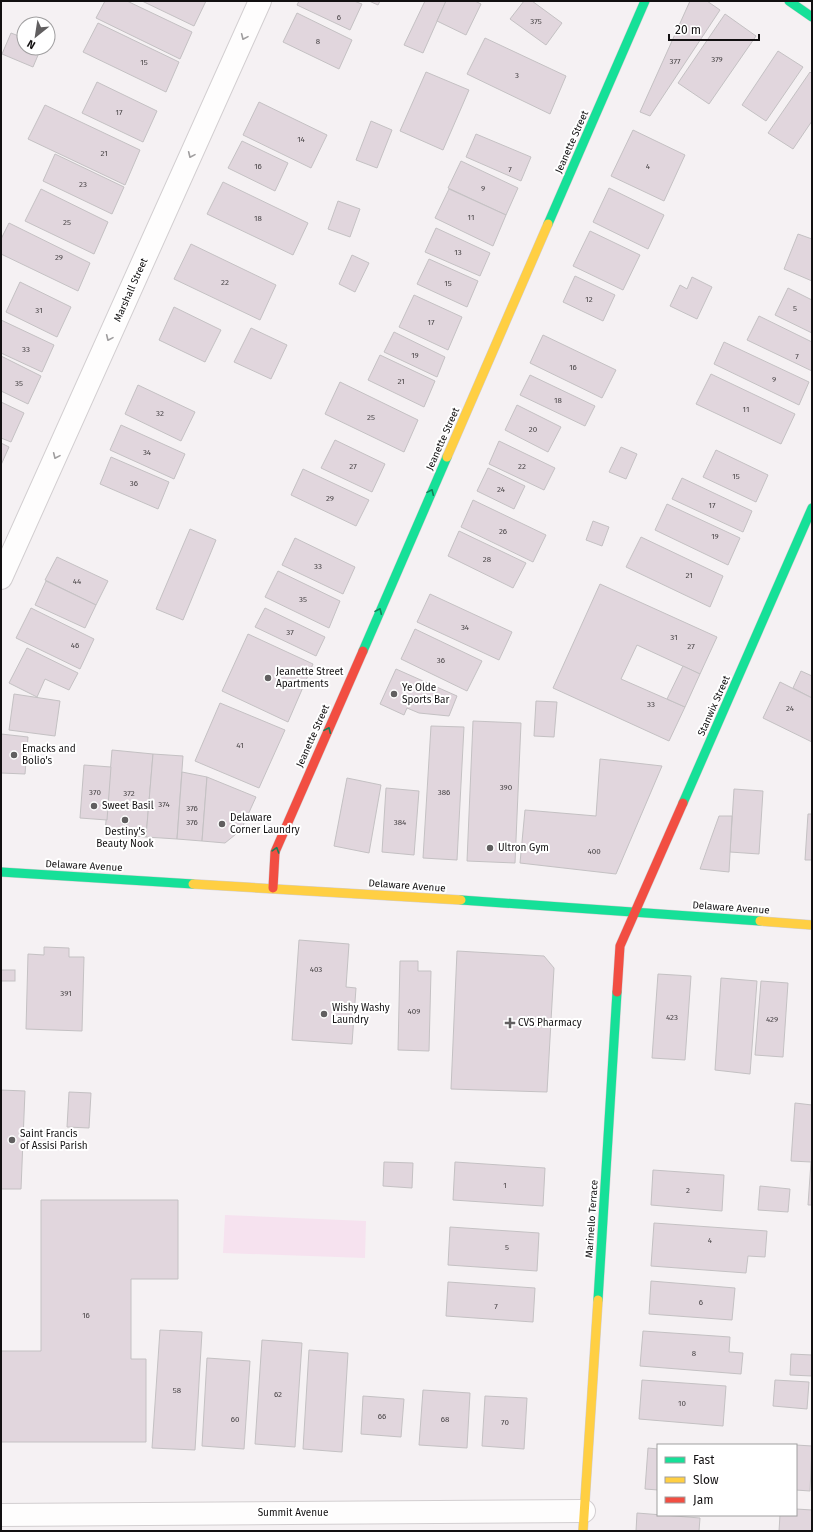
<svg xmlns="http://www.w3.org/2000/svg" width="813" height="1532" font-family="'Fira Sans',sans-serif">
	<style>
		.green { fill: #f6e2ef }
		.building { fill: #e1d6dd; stroke: #c4c1c3 }
		.lines { fill: none; stroke-linecap: round; stroke-linejoin: round }
		.street-casing { stroke: #d2ced0; stroke-width: 24 }
		.fast-casing { stroke: #d2ced0; stroke-width: 10 }
		.slow-casing { stroke: #d2ced0; stroke-width: 10 }
		.jam-casing { stroke: #d2ced0; stroke-width: 10 }
		.street { stroke: #fefdfd; stroke-width: 22 }
		.fast { stroke: #16e098; stroke-width: 9 }
		.slow { stroke: #ffcf43; stroke-width: 9 }
		.jam { stroke: #f24e42; stroke-width: 9 }
		.oneway { stroke: #a09e9f }
		.oneway2 { stroke: #14825b }
		.poi-dot { fill: #615f60; stroke: #fff; stroke-width: 1.5 }
		.labels { text-anchor: middle; dominant-baseline: central; stroke-width: 4; stroke-linejoin: round; paint-order: stroke }
		.number-label { font-size: 8px; fill: #494547 }
		.street-label { font-size: 10px; fill: #121011; stroke: #fff }
		.poi-label { font-size: 10px; fill: #121011; stroke: #fff; text-anchor: start }
	</style>
	<rect width="100%" height="100%" fill="#f5f1f3"/>
	<!-- green -->
	<polygon class="green" points="225,1215 366,1221 365,1258 223,1253"/>
	<!-- building -->
	<g class="building">
		<polygon points="105,1 127,1 192,32 180,59 96,18"/>
		<polygon points="142,1 206,1 194,26"/>
		<polygon points="299,1 354,1 362,4 350,30 297,5"/>
		<polygon points="369,1 380,1 378,5"/>
		<polygon points="425,1 446,1 423,53 404,45"/>
		<polygon points="446,1 475,1 481,4 466,35 437,21"/>
		<polygon points="524,1 532,1 562,23 546,45 510,19"/>
		<polygon points="690,1 707,1 720,10 650,116 640,112"/>
		<polygon points="297,13 352,40 339,69 283,42"/>
		<polygon points="725,14 756,36 709,104 678,83"/>
		<polygon points="98,23 179,62 166,92 83,52"/>
		<polygon points="11,33 24,38 24,48 41,48 33,67 2,54"/>
		<polygon points="485,38 566,76 550,114 467,74"/>
		<polygon points="778,51 803,67 766,121 742,105"/>
		<polygon points="426,72 469,90 443,150 400,131"/>
		<polygon points="810,72 812,74 812,121 793,149 768,133"/>
		<polygon points="97,82 157,111 143,142 82,113"/>
		<polygon points="259,102 327,135 311,168 243,135"/>
		<polygon points="45,105 140,150 125,185 28,139"/>
		<polygon points="371,121 392,130 377,168 356,160"/>
		<polygon points="633,130 685,155 664,201 611,176"/>
		<polygon points="476,134 531,157 521,181 466,157"/>
		<polygon points="242,141 288,163 275,191 228,168"/>
		<polygon points="55,154 124,187 112,214 43,181"/>
		<polygon points="461,161 518,188 506,215 448,188"/>
		<polygon points="223,182 308,223 293,255 207,214"/>
		<polygon points="609,188 664,215 648,249 593,222"/>
		<polygon points="41,189 108,222 94,254 25,221"/>
		<polygon points="449,189 506,215 493,246 435,218"/>
		<polygon points="338,201 360,209 350,237 328,229"/>
		<polygon points="9,223 90,263 78,291 1,254 1,239"/>
		<polygon points="436,228 490,253 480,276 425,252"/>
		<polygon points="590,231 640,255 623,290 573,266"/>
		<polygon points="798,234 812,239 812,281 784,269"/>
		<polygon points="191,244 276,285 260,320 174,279"/>
		<polygon points="352,255 369,263 355,292 339,284"/>
		<polygon points="429,259 478,281 467,307 417,284"/>
		<polygon points="575,276 615,295 603,321 563,302"/>
		<polygon points="692,277 712,287 697,319 670,306 680,285 687,289"/>
		<polygon points="20,282 71,307 57,337 6,312"/>
		<polygon points="788,288 812,300 812,333 775,315"/>
		<polygon points="414,295 462,317 448,350 399,327"/>
		<polygon points="174,307 221,330 205,362 159,340"/>
		<polygon points="759,316 812,342 812,371 747,340"/>
		<polygon points="1,320 54,345 42,372 1,353"/>
		<polygon points="251,328 287,345 271,379 234,362"/>
		<polygon points="394,332 445,357 437,377 384,352"/>
		<polygon points="543,335 616,370 602,398 530,363"/>
		<polygon points="724,342 809,382 799,405 714,364"/>
		<polygon points="380,355 435,381 424,407 368,380"/>
		<polygon points="1,356 41,376 28,404 1,391"/>
		<polygon points="711,374 795,414 781,444 696,404"/>
		<polygon points="530,375 595,406 585,426 520,395"/>
		<polygon points="340,382 418,420 404,452 325,414"/>
		<polygon points="138,385 195,412 181,441 125,414"/>
		<polygon points="1,402 24,413 11,442 1,438"/>
		<polygon points="517,405 561,427 548,452 505,430"/>
		<polygon points="121,425 185,454 174,479 110,450"/>
		<polygon points="335,440 385,464 372,492 321,468"/>
		<polygon points="499,441 555,468 544,490 489,464"/>
		<polygon points="1,443 9,447 1,465"/>
		<polygon points="621,447 637,454 626,479 609,472"/>
		<polygon points="716,450 768,475 756,502 703,477"/>
		<polygon points="111,457 169,482 158,509 100,484"/>
		<polygon points="488,468 525,486 514,509 477,491"/>
		<polygon points="303,469 369,500 356,526 291,495"/>
		<polygon points="682,478 752,511 743,532 672,499"/>
		<polygon points="473,500 546,535 533,562 461,527"/>
		<polygon points="667,504 740,538 728,565 655,530"/>
		<polygon points="593,521 609,527 602,546 586,540"/>
		<polygon points="190,529 216,540 183,620 156,609"/>
		<polygon points="459,531 526,563 513,588 448,556"/>
		<polygon points="641,537 723,576 710,607 626,567"/>
		<polygon points="295,538 355,567 343,594 282,565"/>
		<polygon points="57,557 108,581 96,605 45,580"/>
		<polygon points="278,571 340,601 329,628 265,597"/>
		<polygon points="46,581 96,605 85,628 35,605"/>
		<polygon points="600,584 717,637 700,674 637,645 621,679 685,707 669,741 553,688"/>
		<polygon points="430,594 512,632 499,660 417,622"/>
		<polygon points="31,608 94,639 80,669 16,638"/>
		<polygon points="265,608 325,637 316,656 255,627"/>
		<polygon points="415,629 482,661 467,691 401,659"/>
		<polygon points="248,634 313,664 288,722 222,691"/>
		<polygon points="27,648 78,673 69,690 45,679 37,697 9,683"/>
		<polygon points="683,666 700,674 685,707 667,699"/>
		<polygon points="396,669 457,696 449,716 419,713 407,708 404,715 380,704"/>
		<polygon points="801,671 812,676 812,698 793,688"/>
		<polygon points="780,682 812,698 812,742 763,718"/>
		<polygon points="14,694 60,701 55,736 9,730"/>
		<polygon points="536,701 557,702 554,737 534,736"/>
		<polygon points="220,703 285,730 259,788 195,761"/>
		<polygon points="473,721 521,723 515,863 467,861"/>
		<polygon points="431,726 464,727 457,860 423,858"/>
		<polygon points="1,734 28,737 25,774 1,773"/>
		<polygon points="112,750 153,754 146,837 105,833"/>
		<polygon points="153,754 183,756 177,839 146,837"/>
		<polygon points="600,759 662,766 616,874 520,863 525,810 596,816"/>
		<polygon points="84,765 111,767 107,820 80,818"/>
		<polygon points="182,772 207,777 202,841 177,839"/>
		<polygon points="207,777 256,797 241,830 225,843 202,841"/>
		<polygon points="347,778 381,785 369,853 334,846"/>
		<polygon points="386,788 419,791 414,855 382,852"/>
		<polygon points="734,789 763,791 759,854 730,852"/>
		<polygon points="808,814 812,814 812,860 805,860"/>
		<polygon points="719,816 732,816 729,872 700,869"/>
		<polygon points="299,940 349,944 346,987 356,988 352,1044 292,1040"/>
		<polygon points="44,947 69,948 69,957 84,957 82,1031 26,1029 28,954 44,955"/>
		<polygon points="457,951 544,956 554,968 547,1092 451,1089"/>
		<polygon points="400,961 418,961 418,971 431,971 429,1051 398,1050"/>
		<rect x="1" y="970" width="14" height="11"/>
		<polygon points="658,974 691,976 685,1060 652,1058"/>
		<polygon points="721,978 757,981 750,1074 715,1070"/>
		<polygon points="761,981 788,983 783,1057 755,1055"/>
		<polygon points="1,1090 25,1091 21,1189 1,1189"/>
		<polygon points="69,1092 91,1093 89,1128 67,1127"/>
		<polygon points="795,1103 812,1105 812,1205 808,1205 811,1162 791,1161"/>
		<polygon points="384,1162 413,1163 412,1188 383,1186"/>
		<polygon points="455,1162 545,1168 543,1206 453,1200"/>
		<polygon points="653,1170 724,1175 722,1211 651,1205"/>
		<polygon points="760,1186 790,1189 788,1212 758,1210"/>
		<polygon points="41,1200 178,1200 178,1279 131,1279 131,1359 146,1359 146,1442 1,1442 1,1351 41,1351"/>
		<polygon points="654,1223 767,1231 765,1257 748,1256 746,1273 651,1266"/>
		<polygon points="450,1227 539,1233 537,1271 448,1265"/>
		<polygon points="651,1281 735,1288 732,1320 649,1314"/>
		<polygon points="448,1282 535,1288 533,1322 446,1316"/>
		<polygon points="160,1330 202,1332 195,1450 152,1448"/>
		<polygon points="643,1331 730,1337 729,1352 743,1353 741,1374 640,1366"/>
		<polygon points="262,1340 302,1343 295,1447 255,1444"/>
		<polygon points="309,1350 348,1353 342,1452 303,1449"/>
		<polygon points="791,1354 812,1355 812,1376 790,1375"/>
		<polygon points="207,1358 250,1361 244,1449 202,1446"/>
		<polygon points="642,1380 726,1386 723,1426 639,1419"/>
		<polygon points="775,1380 809,1382 807,1409 773,1406"/>
		<polygon points="423,1390 470,1393 467,1448 419,1445"/>
		<polygon points="363,1396 404,1399 401,1437 361,1434"/>
		<polygon points="485,1396 527,1398 524,1449 482,1446"/>
		<polygon points="796,1445 812,1446 810,1491 796,1490"/>
		<polygon points="648,1448 658,1449 658,1490 645,1489"/>
		<polygon points="796,1509 812,1510 812,1531 779,1531 780,1515 796,1515"/>
		<polygon points="637,1513 700,1518 699,1531 636,1531"/>
	</g>
	<g class="lines">
		<defs>
			<g id="street">
				<polyline points="1,578 260,1"/>
				<polyline points="1,1515 584,1511"/>
			</g>
			<g id="fast">
				<polyline points="789,1 812,17"/>
				<polyline points="548,224 645,1"/>
				<polyline points="363,651 447,457"/>
				<polyline points="683,803 812,508"/>
				<polyline points="1,872 193,884"/>
				<polyline points="461,900 760,921"/>
				<polyline points="598,1300 617,992"/>
			</g>
			<g id="slow">
				<polyline points="447,457 548,224"/>
				<polyline points="193,884 461,900"/>
				<polyline points="760,921 812,925"/>
				<polyline points="583,1531 598,1300"/>
			</g>
			<g id="jam">
				<polyline points="273,888 275,852 363,651"/>
				<polyline points="617,992 620,946 683,803"/>
			</g>
		</defs>
		<!-- street casing -->
		<use href="#street" class="street-casing"/>
		<!-- fast casing -->
		<use href="#fast" class="fast-casing"/>
		<!-- slow casing -->
		<use href="#slow" class="slow-casing"/>
		<!-- jam casing -->
		<use href="#jam" class="jam-casing"/>
		<!-- street -->
		<use href="#street" class="street"/>
		<!-- fast -->
		<use href="#fast" class="fast"/>
		<!-- slow -->
		<use href="#slow" class="slow"/>
		<!-- jam -->
		<use href="#jam" class="jam"/>
	</g>
	<!-- one-way arrows -->
	<defs><path id="oneway-chevron" d="M-2-3.5L2.5 0L-2 3.5" fill="none" stroke-width="1.6" stroke-linecap="round" stroke-linejoin="round"/></defs>
	<g class="oneway">
		<use href="#oneway-chevron" transform="translate(244 37) rotate(114)"/>
		<use href="#oneway-chevron" transform="translate(191 155) rotate(114)"/>
		<use href="#oneway-chevron" transform="translate(109 338) rotate(114)"/>
		<use href="#oneway-chevron" transform="translate(56 456) rotate(114)"/>
	</g>
	<g class="oneway2">
		<use href="#oneway-chevron" transform="translate(431 492) rotate(-66)"/>
		<use href="#oneway-chevron" transform="translate(379 611) rotate(-66)"/>
		<use href="#oneway-chevron" transform="translate(328 730) rotate(-66)"/>
		<use href="#oneway-chevron" transform="translate(276 850) rotate(-73)"/>
	</g>
	<!-- markers -->
	<g class="poi-dot">
		<circle cx="268" cy="678" r="4"/>
		<circle cx="394" cy="694" r="4"/>
		<circle cx="14" cy="755" r="4"/>
		<circle cx="94" cy="806" r="4"/>
		<circle cx="125" cy="820" r="4"/>
		<circle cx="222" cy="824" r="4"/>
		<circle cx="490" cy="848" r="4"/>
		<circle cx="324" cy="1014" r="4"/>
		<path d="M508 1017h4v4h4v4h-4v4h-4v-4h-4v-4h4z"/>
		<circle cx="12" cy="1140" r="4"/>
	</g>
	<g class="labels">
		<!-- number labels -->
		<g class="number-label">
			<text x="339" y="17">6</text>
			<text x="536" y="21">375</text>
			<text x="318" y="41">8</text>
			<text x="717" y="59">379</text>
			<text x="675" y="61">377</text>
			<text x="144" y="62">15</text>
			<text x="517" y="75">3</text>
			<text x="119" y="112">17</text>
			<text x="301" y="139">14</text>
			<text x="104" y="153">21</text>
			<text x="258" y="166">16</text>
			<text x="648" y="166">4</text>
			<text x="510" y="169">7</text>
			<text x="83" y="184">23</text>
			<text x="483" y="188">9</text>
			<text x="471" y="217">11</text>
			<text x="258" y="218">18</text>
			<text x="67" y="222">25</text>
			<text x="458" y="252">13</text>
			<text x="59" y="257">29</text>
			<text x="225" y="282">22</text>
			<text x="448" y="283">15</text>
			<text x="589" y="299">12</text>
			<text x="795" y="308">5</text>
			<text x="39" y="310">31</text>
			<text x="431" y="322">17</text>
			<text x="26" y="349">33</text>
			<text x="415" y="355">19</text>
			<text x="797" y="356">7</text>
			<text x="573" y="367">16</text>
			<text x="774" y="379">9</text>
			<text x="401" y="381">21</text>
			<text x="19" y="383">35</text>
			<text x="558" y="400">18</text>
			<text x="746" y="409">11</text>
			<text x="160" y="413">32</text>
			<text x="371" y="417">25</text>
			<text x="533" y="429">20</text>
			<text x="147" y="452">34</text>
			<text x="353" y="466">27</text>
			<text x="522" y="466">22</text>
			<text x="736" y="476">15</text>
			<text x="134" y="483">36</text>
			<text x="501" y="489">24</text>
			<text x="330" y="498">29</text>
			<text x="712" y="505">17</text>
			<text x="503" y="531">26</text>
			<text x="715" y="536">19</text>
			<text x="487" y="559">28</text>
			<text x="318" y="566">33</text>
			<text x="689" y="575">21</text>
			<text x="77" y="581">44</text>
			<text x="303" y="599">35</text>
			<text x="465" y="627">34</text>
			<text x="290" y="632">37</text>
			<text x="674" y="637">31</text>
			<text x="75" y="645">46</text>
			<text x="691" y="646">27</text>
			<text x="441" y="660">36</text>
			<text x="651" y="704">33</text>
			<text x="790" y="708">24</text>
			<text x="240" y="745">41</text>
			<text x="506" y="787">390</text>
			<text x="95" y="792">370</text>
			<text x="444" y="792">386</text>
			<text x="129" y="793">372</text>
			<text x="164" y="804">374</text>
			<text x="192" y="808">376</text>
			<text x="192" y="822">376</text>
			<text x="400" y="822">384</text>
			<text x="594" y="851">400</text>
			<text x="316" y="969">403</text>
			<text x="66" y="993">391</text>
			<text x="414" y="1011">409</text>
			<text x="672" y="1017">423</text>
			<text x="772" y="1019">429</text>
			<text x="505" y="1185">1</text>
			<text x="688" y="1190">2</text>
			<text x="710" y="1240">4</text>
			<text x="507" y="1247">5</text>
			<text x="701" y="1302">6</text>
			<text x="496" y="1306">7</text>
			<text x="86" y="1315">16</text>
			<text x="694" y="1353">8</text>
			<text x="177" y="1390">58</text>
			<text x="278" y="1394">62</text>
			<text x="682" y="1403">10</text>
			<text x="382" y="1416">66</text>
			<text x="235" y="1419">60</text>
			<text x="445" y="1419">68</text>
			<text x="505" y="1422">70</text>
		</g>
		<!-- street labels -->
		<g class="street-label">
			<text transform="translate(572 142) rotate(-66)">Jeanette Street</text>
			<text transform="translate(131 290) rotate(-66)">Marshall Street</text>
			<text transform="translate(443 439) rotate(-66)">Jeanette Street</text>
			<text transform="translate(714 706) rotate(-66)">Stanwix Street</text>
			<text transform="translate(313 736) rotate(-66)">Jeanette Street</text>
			<text transform="translate(84 866) rotate(3)">Delaware Avenue</text>
			<text transform="translate(407 886) rotate(4)">Delaware Avenue</text>
			<text transform="translate(731 908) rotate(4)">Delaware Avenue</text>
			<text transform="translate(592 1219) rotate(-86)">Marinello Terrace</text>
			<text x="293" y="1513">Summit Avenue</text>
		</g>
		<!-- poi labels -->
		<g class="poi-label">
			<text x="276" y="672">Jeanette Street<tspan x="276" dy="12">Apartments</tspan></text>
			<text x="402" y="688">Ye Olde<tspan x="402" dy="12">Sports Bar</tspan></text>
			<text x="22" y="749">Emacks and<tspan x="22" dy="12">Bolio's</tspan></text>
			<text x="102" y="806">Sweet Basil</text>
			<text x="230" y="818">Delaware<tspan x="230" dy="12">Corner Laundry</tspan></text>
			<text x="125" y="832" text-anchor="middle">Destiny's<tspan x="125" dy="12">Beauty Nook</tspan></text>
			<text x="498" y="848">Ultron Gym</text>
			<text x="332" y="1008">Wishy Washy<tspan x="332" dy="12">Laundry</tspan></text>
			<text x="518" y="1023">CVS Pharmacy</text>
			<text x="20" y="1134">Saint Francis<tspan x="20" dy="12">of Assisi Parish</tspan></text>
		</g>
	</g>
	<!-- border -->
	<rect width="813" height="1532" fill="none" stroke="#121011" stroke-width="4"/>
	<!-- legend -->
	<rect x="657" y="1444" width="140" height="72" fill="#ffffff" stroke="#a09fa0"/>
	<rect x="665" y="1457" width="20" height="6" fill="#16e098" stroke="#a09fa0"/>
	<text x="693" y="1464" font-size="12" fill="#121011">Fast</text>
	<rect x="665" y="1477" width="20" height="6" fill="#ffcf43" stroke="#a09fa0"/>
	<text x="693" y="1484" font-size="12" fill="#121011">Slow</text>
	<rect x="665" y="1497" width="20" height="6" fill="#f24e42" stroke="#a09fa0"/>
	<text x="693" y="1504" font-size="12" fill="#121011">Jam</text>
	<!-- north arrow -->
	<g transform="translate(36 36) rotate(210)"><circle r="19" fill="#ffffff" stroke="#a09fa0"/>
	<path d="M0-3L7 15L0 10L-7 15Z" fill="#615f60"/>
	<text y="-6" font-size="11" font-weight="bold" text-anchor="middle" fill="#121011">N</text>
	</g>
	<!-- scale -->
	<path d="M669 34v6h90v-6" fill="none" stroke="#121011" stroke-width="2"/>
	<text x="675" y="34" font-size="12" fill="#121011" stroke="#ffffff" stroke-width="3" paint-order="stroke">20 m</text>
</svg>
